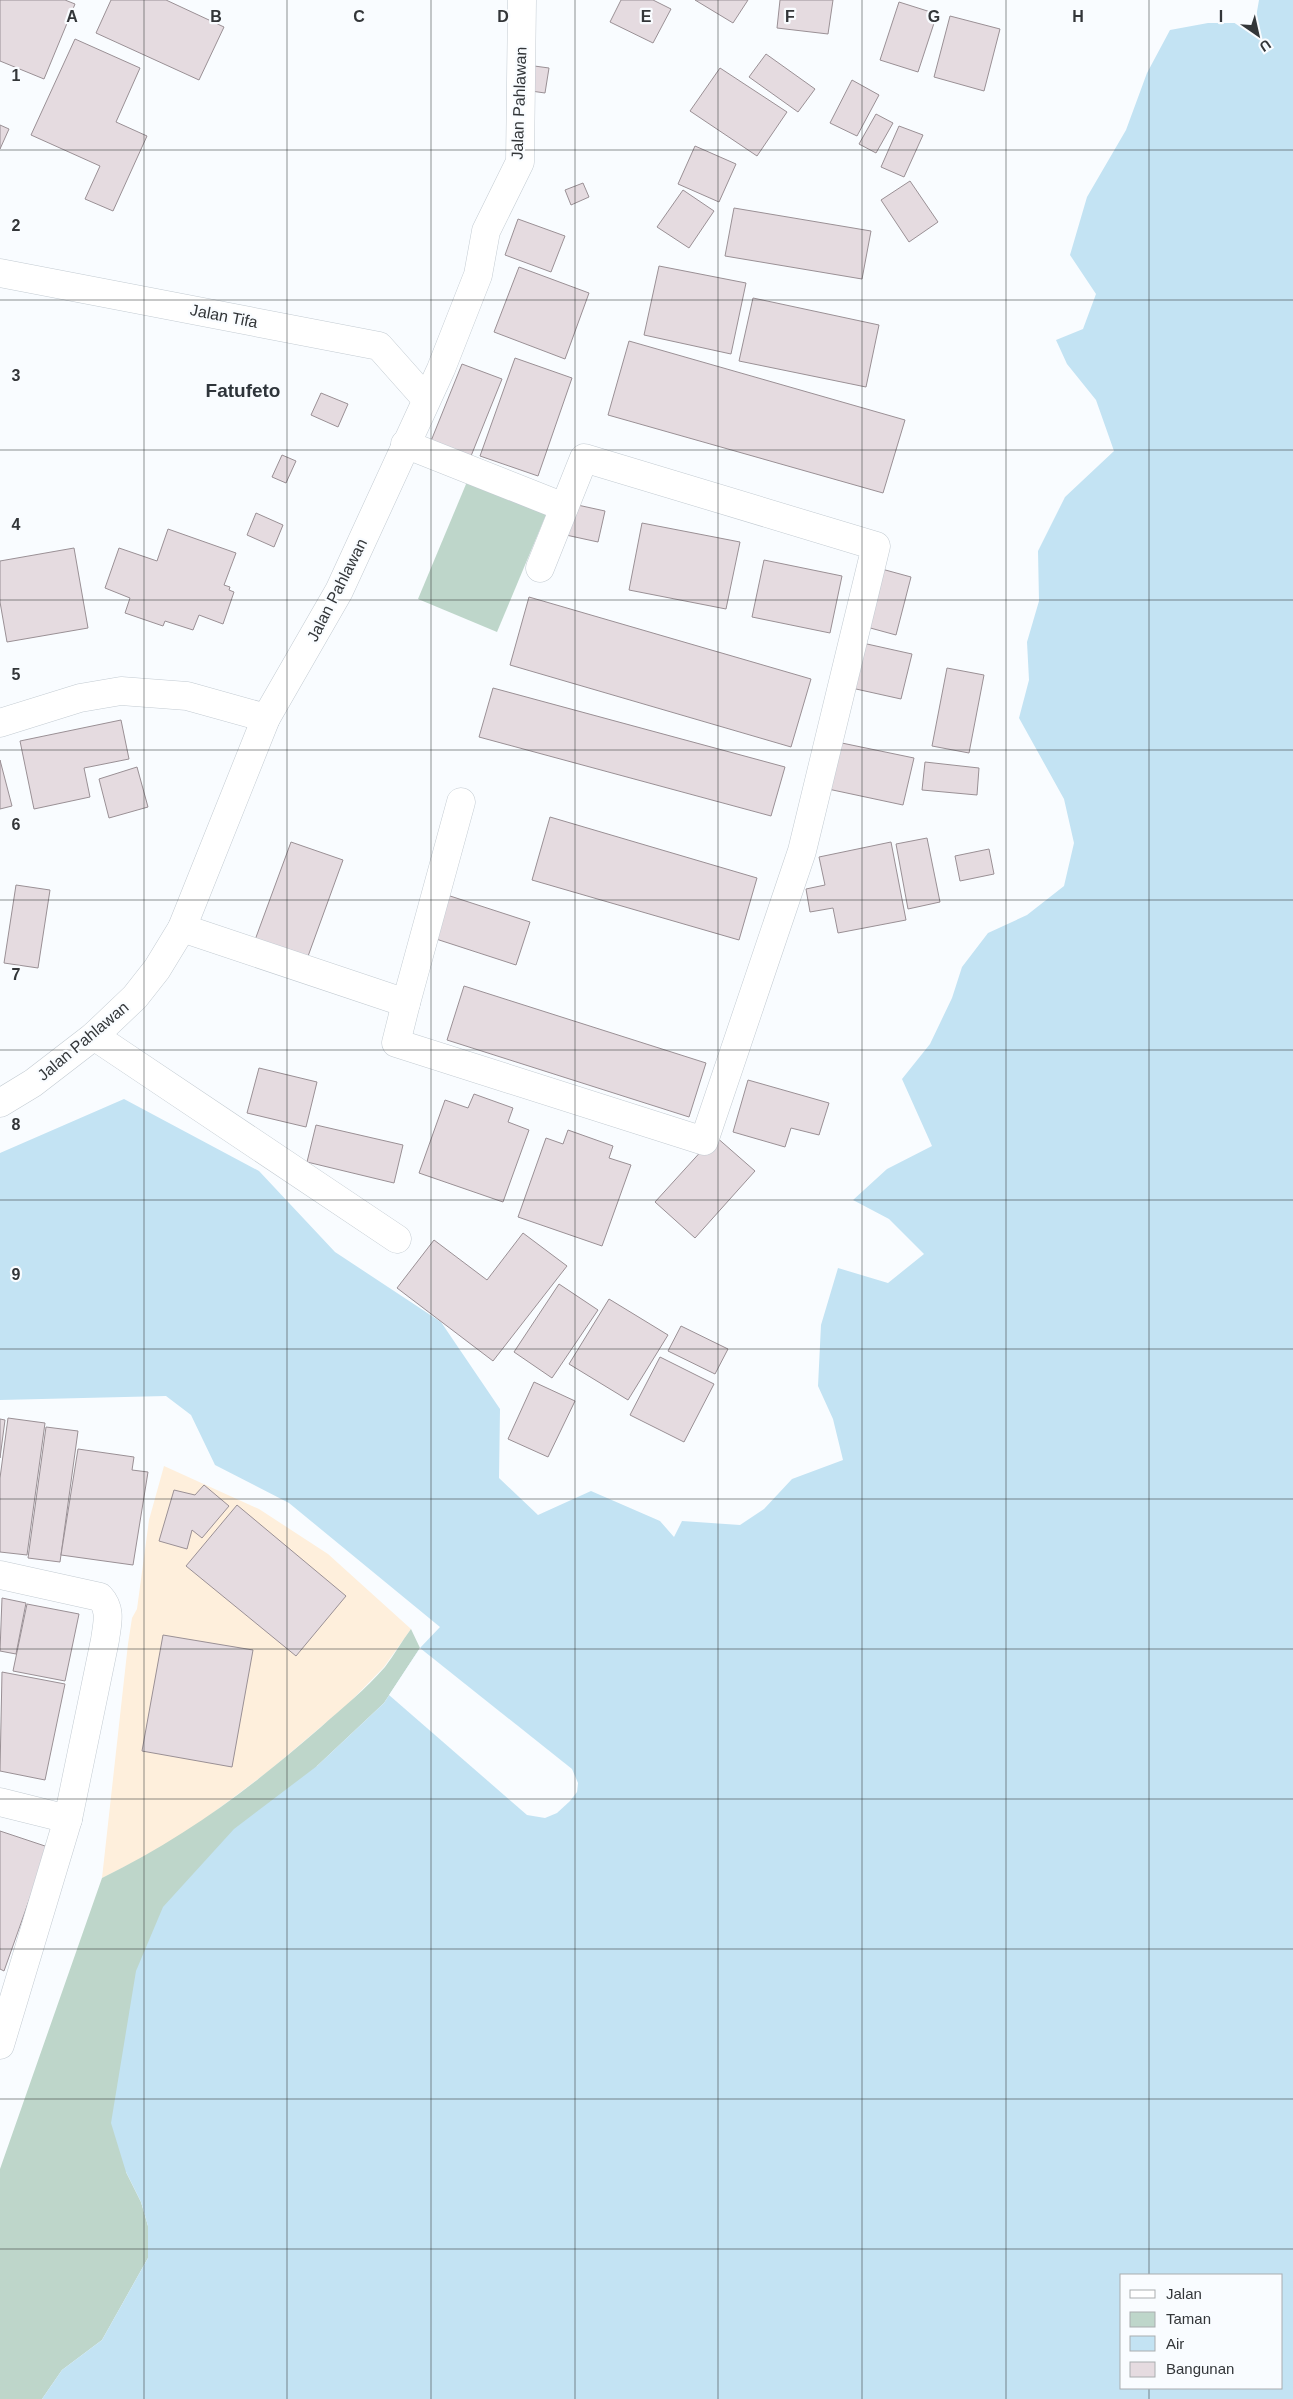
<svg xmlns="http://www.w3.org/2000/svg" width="1293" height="2399" font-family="Arial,sans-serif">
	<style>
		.commercial { fill: #feefdc }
		.green { fill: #bed6ca }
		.water { fill: #c3e3f3; fill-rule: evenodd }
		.pier { fill: #f9fcff }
		.building { fill: #e5dbe0; stroke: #9a9095 }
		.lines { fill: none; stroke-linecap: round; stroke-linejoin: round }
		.minor-casing { stroke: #c3cbd2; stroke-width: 29 }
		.highway-casing { stroke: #c3cbd2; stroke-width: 29 }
		.minor { stroke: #fff; stroke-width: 28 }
		.highway { stroke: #fff; stroke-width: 28 }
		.grid { fill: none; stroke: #333639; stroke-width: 1; stroke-opacity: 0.55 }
		.labels { text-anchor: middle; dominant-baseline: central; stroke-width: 4.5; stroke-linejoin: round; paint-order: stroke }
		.street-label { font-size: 16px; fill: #333639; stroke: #f9fcff }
		.quarter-label { font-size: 19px; font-weight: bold; fill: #2e343a; stroke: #f9fcff }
		.grid-label { font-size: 16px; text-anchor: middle; font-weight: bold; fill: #333639; stroke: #f9fcff; stroke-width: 4.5; stroke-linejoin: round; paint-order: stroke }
	</style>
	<rect width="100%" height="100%" fill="#f9fcff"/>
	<!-- commercial -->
	<polygon class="commercial" points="164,1466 259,1509 328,1554 411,1629 384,1667 349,1703 270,1770 194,1827 152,1853 102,1878 128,1644 132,1618 137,1609 149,1520"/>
	<!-- green -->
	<g class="green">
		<polygon points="469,477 548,510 497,632 418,599"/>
		<path d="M411,1629l9,19 -36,55 -67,63 -191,406 15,30 7,24v32l-46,82 -40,30 -20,29h-42v-230l102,-291c83,-41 149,-90 219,-151 21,-19 45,-38 64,-60 9,-12 17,-26 26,-38z"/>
	</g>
	<!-- water -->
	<path class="water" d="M1259,0h34v2399h-1251l20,-29 40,-30 46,-82v-32l-7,-24 -15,-30 -15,-49 25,-152 27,-64 71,-78 83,-63 67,-63 36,-55 20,-21 -151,-124 -74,-38 -24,-50 -25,-19 -166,4v-247l124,-54 135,72 76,81 106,70 59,87 -1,69 39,37 53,-24 69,30 14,16 8,-16 58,4 24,-16 28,-30 51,-19 -10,-41 -15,-33 3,-61 17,-57 50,15 36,-29 -35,-35 -36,-19 34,-31 45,-23 -30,-67 28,-35 22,-46 10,-31 26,-34 39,-18 37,-29 10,-43 -10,-44 -45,-81 10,-38 -2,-38 12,-41 -1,-50 27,-54 49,-46 -18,-51 -29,-36 -11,-24 27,-11 13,-35 -26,-39 17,-58 39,-67 21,-57 23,-43 38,-7h47zM1122,2275h160v113h-160z"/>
	<!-- pier -->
	<polygon class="pier" points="420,1648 572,1769 578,1783 577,1792 570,1801 557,1813 545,1818 527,1815 389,1695"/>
	<!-- building -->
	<g class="building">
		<polygon points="0,0 65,0 75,4 44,79 0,61"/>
		<polygon points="111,0 166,0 224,27 199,80 96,33"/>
		<polygon points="621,0 653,0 671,9 653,43 610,22"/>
		<polygon points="695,0 748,0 733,23"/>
		<polygon points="780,0 833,0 828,34 777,28"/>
		<polygon points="899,2 937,14 918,72 880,60"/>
		<polygon points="950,16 1000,29 984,91 934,77"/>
		<polygon points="75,39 140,68 116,122 147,136 113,211 85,199 100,166 31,135"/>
		<polygon points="766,54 815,89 798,112 749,77"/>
		<polygon points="527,65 549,68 545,93 524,90"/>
		<polygon points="720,68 787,112 757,156 690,111"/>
		<polygon points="852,80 879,95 857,136 830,123"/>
		<polygon points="876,114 893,123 876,153 859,144"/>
		<polygon points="0,125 9,129 0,149"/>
		<polygon points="899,126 923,135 904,177 881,167"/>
		<polygon points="695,146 736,164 719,202 678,184"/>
		<polygon points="910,181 938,222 909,242 881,200"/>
		<polygon points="583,183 589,197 571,205 565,190"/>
		<polygon points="683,190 714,211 689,248 657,227"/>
		<polygon points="734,208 871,231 862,279 725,256"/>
		<polygon points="518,219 565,236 551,272 505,255"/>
		<polygon points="659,266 746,283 731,354 644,335"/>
		<polygon points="519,267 589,293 565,359 494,332"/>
		<polygon points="753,298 879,325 866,387 739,361"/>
		<polygon points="629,341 905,420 883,493 608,415"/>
		<polygon points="515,358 572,378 538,476 480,456"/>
		<polygon points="462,364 502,379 471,456 431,441"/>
		<polygon points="321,393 348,404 338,427 311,415"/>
		<polygon points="282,455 296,461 286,483 272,477"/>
		<polygon points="573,504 605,511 598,542 566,535"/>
		<polygon points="256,513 283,525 274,547 247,535"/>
		<polygon points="642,523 740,542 726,609 629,590"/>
		<polygon points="168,529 236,553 224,585 230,587 229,590 234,592 223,624 199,615 193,630 165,621 163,626 125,613 130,598 105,588 119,548 157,561"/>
		<polygon points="74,548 88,628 7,642 0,602 0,561"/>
		<polygon points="764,560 842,576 830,633 752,617"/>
		<polygon points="878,568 911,577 896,635 863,626"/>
		<polygon points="529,597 811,679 791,747 510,665"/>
		<polygon points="858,642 912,654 901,699 847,687"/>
		<polygon points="947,668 984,675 969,753 932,746"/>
		<polygon points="493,688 785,767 771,816 479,737"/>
		<polygon points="121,720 129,759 84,768 90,797 34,809 20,741"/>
		<polygon points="837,742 914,758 903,805 828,789"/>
		<polygon points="0,760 12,806 0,809"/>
		<polygon points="925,762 979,768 977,795 922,790"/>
		<polygon points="137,767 148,807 109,818 99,779"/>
		<polygon points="550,817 757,878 739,940 532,880"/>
		<polygon points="927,838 940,902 908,909 896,844"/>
		<polygon points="291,842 343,860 307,959 255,940"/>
		<polygon points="891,842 906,920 838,933 833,908 810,912 806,889 825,885 819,857"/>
		<polygon points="989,849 994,874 960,881 955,856"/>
		<polygon points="16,885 50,890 38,968 4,963"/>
		<polygon points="447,895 530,922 516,965 433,938"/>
		<polygon points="464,986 706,1063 689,1117 447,1040"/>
		<polygon points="259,1068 317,1082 306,1127 247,1113"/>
		<polygon points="748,1080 829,1103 819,1135 791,1128 785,1147 733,1132"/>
		<polygon points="474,1094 513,1108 508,1122 529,1130 503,1202 419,1173 445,1100 468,1108"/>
		<polygon points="316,1125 403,1145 394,1183 307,1162"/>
		<polygon points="568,1130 613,1146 609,1158 631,1165 602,1246 518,1217 546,1138 563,1144"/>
		<polygon points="715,1136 755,1171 695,1238 655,1202"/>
		<polygon points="523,1233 567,1266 493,1361 397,1288 434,1240 487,1280"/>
		<polygon points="559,1284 598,1310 552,1378 514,1352"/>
		<polygon points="609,1299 668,1335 628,1400 569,1364"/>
		<polygon points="681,1326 728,1349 715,1374 668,1351"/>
		<polygon points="660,1357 714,1384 684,1442 630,1415"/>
		<polygon points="534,1382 575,1401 548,1457 508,1439"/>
		<polygon points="8,1418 45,1423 27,1555 0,1552 0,1478"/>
		<polygon points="0,1419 5,1420 0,1458"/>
		<polygon points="46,1427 78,1431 60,1562 28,1558"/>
		<polygon points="78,1449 134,1457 132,1470 148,1472 133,1565 61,1555"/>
		<polygon points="204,1485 229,1506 202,1538 192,1530 187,1549 159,1541 174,1490 195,1495"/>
		<polygon points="237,1505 346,1596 296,1656 186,1566"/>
		<polygon points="2,1598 26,1603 16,1654 0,1651"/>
		<polygon points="27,1604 79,1614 65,1681 13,1671"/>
		<polygon points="163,1635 253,1650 232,1767 142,1751"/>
		<polygon points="2,1672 65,1684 45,1780 0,1771"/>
		<polygon points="0,1831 48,1847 4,1971 0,1969"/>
	</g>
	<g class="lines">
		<defs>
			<g id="minor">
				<polyline points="0,273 379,346 426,399"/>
				<polyline points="405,444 564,507"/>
				<polyline points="0,723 80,698 121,691 187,696 266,718"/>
				<polyline points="182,928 406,1003 461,802"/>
				<polyline points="406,1003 396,1043 704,1141 802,851 876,546 584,458 540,568"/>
				<polyline points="94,1036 397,1239"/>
				<path d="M0,1575l100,22c12,13 7,27 5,43l-37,179 -68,226"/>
				<polyline points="0,1802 68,1819"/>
			</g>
			<polyline id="highway" points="0,1103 33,1083 94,1036 135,997 157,969 182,928 266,718 339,591 441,369 478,275 486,231 520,162 522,0"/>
		</defs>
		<!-- minor casing -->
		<use href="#minor" class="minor-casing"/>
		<!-- highway casing -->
		<use href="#highway" class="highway-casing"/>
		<!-- minor -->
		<use href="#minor" class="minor"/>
		<!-- highway -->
		<use href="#highway" class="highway"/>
	</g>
	<!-- grid -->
	<path class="grid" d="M144,0v2399M287,0v2399M431,0v2399M575,0v2399M718,0v2399M862,0v2399M1006,0v2399M1149,0v2275M0,150h1293M0,300h1293M0,450h1293M0,600h1293M0,750h1293M0,900h1293M0,1050h1293M0,1200h1293M0,1349h1293M0,1499h1293M0,1649h1293M0,1799h1293M0,1949h1293M0,2099h1293M0,2249h1293M1149,2388v11"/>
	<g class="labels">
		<!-- street labels -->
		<g class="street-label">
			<text transform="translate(519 103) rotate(-88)">Jalan Pahlawan</text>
			<text transform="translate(224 316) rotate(11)">Jalan Tifa</text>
			<text transform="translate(337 590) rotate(-63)">Jalan Pahlawan</text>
			<text transform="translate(83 1041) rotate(-40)">Jalan Pahlawan</text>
		</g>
		<!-- quarter labels -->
		<g class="quarter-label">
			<text x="243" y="390">Fatufeto</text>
		</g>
	</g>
	<g class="grid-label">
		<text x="72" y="22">A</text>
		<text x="216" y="22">B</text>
		<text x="359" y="22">C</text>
		<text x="503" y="22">D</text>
		<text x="646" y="22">E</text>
		<text x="790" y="22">F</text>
		<text x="934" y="22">G</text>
		<text x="1078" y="22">H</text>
		<text x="1221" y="22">I</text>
		<text x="16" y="81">1</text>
		<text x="16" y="231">2</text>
		<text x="16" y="381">3</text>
		<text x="16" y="530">4</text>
		<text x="16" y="680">5</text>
		<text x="16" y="830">6</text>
		<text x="16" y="980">7</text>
		<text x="16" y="1130">8</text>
		<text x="16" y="1280">9</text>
	</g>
	<!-- legend -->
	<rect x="1120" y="2274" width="162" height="115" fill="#f9fcff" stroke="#aaadb0"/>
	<rect x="1130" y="2290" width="25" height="8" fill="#ffffff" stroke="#aaadb0"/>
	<text x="1166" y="2299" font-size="15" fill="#333639">Jalan</text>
	<rect x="1130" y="2312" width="25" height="15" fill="#bed6ca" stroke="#aaadb0"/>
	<text x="1166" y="2324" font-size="15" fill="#333639">Taman</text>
	<rect x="1130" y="2336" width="25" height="15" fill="#c3e3f3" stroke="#aaadb0"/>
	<text x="1166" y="2349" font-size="15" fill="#333639">Air</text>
	<rect x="1130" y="2362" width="25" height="15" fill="#e5dbe0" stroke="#aaadb0"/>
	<text x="1166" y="2374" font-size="15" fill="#333639">Bangunan</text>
	<!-- north arrow -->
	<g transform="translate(1258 35) rotate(146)" stroke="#f9fcff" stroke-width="4" paint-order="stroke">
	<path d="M0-4L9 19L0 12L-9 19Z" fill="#333639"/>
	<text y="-8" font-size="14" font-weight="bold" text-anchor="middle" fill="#333639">U</text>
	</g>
</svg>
